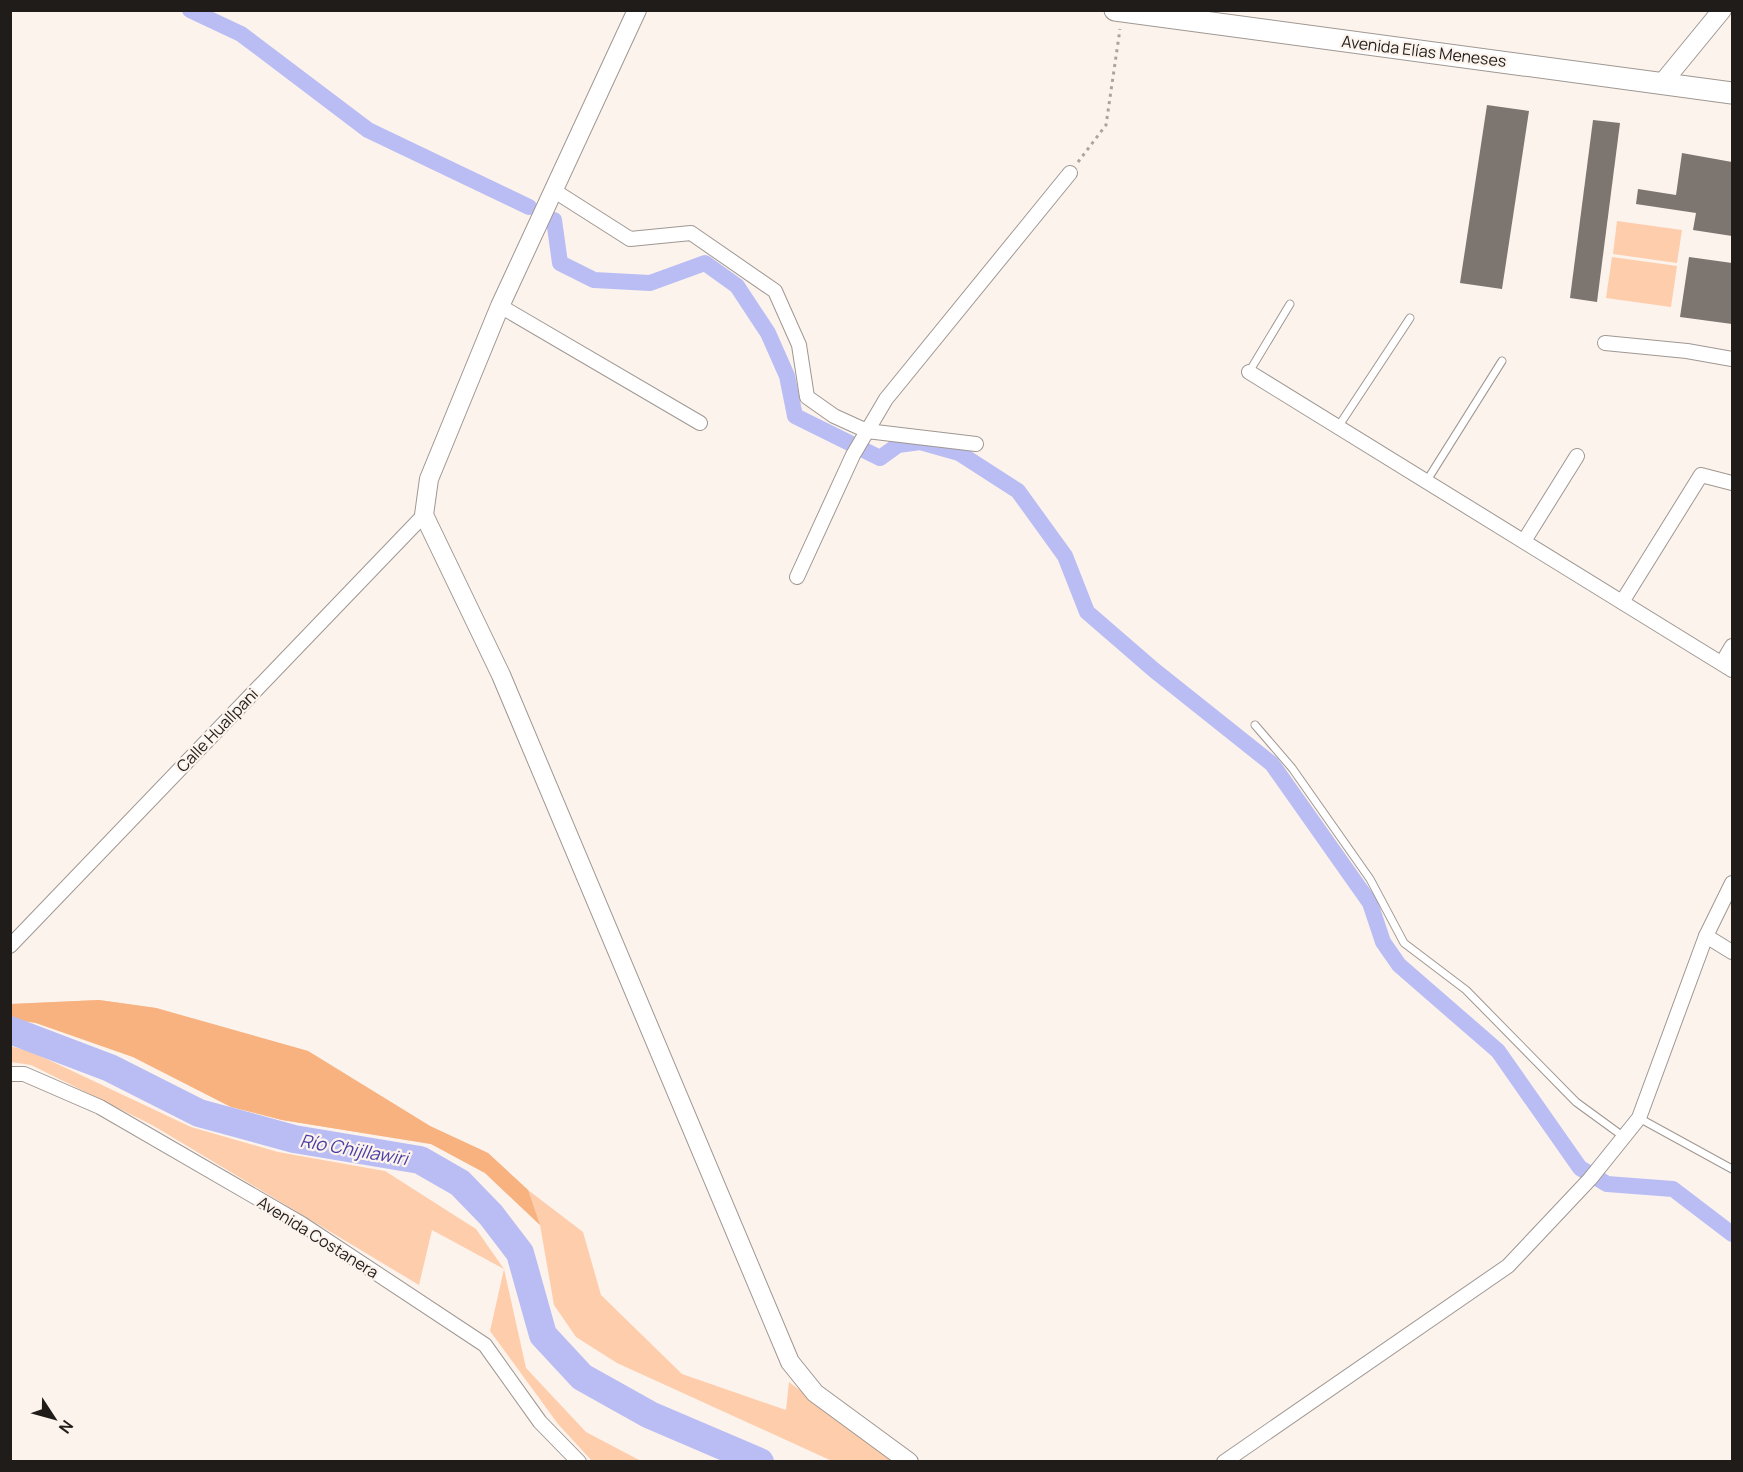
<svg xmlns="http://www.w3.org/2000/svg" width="1743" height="1472" font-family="Manrope,sans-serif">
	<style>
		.green { fill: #fecdac }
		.forest { fill: #f7b280 }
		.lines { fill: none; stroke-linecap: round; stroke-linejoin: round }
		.canal { stroke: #babdf4; stroke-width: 16 }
		.river { stroke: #babdf4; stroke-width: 28 }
		.building { fill: #7d7570 }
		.lane-casing { stroke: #9f9792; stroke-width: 9 }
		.street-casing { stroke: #9f9792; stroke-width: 16 }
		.secondary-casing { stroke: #9f9792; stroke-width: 20 }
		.primary-casing { stroke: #9f9792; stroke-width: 23 }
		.path { stroke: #aaa49f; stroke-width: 3; stroke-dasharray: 3 4.5; stroke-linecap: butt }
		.lane { stroke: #fff; stroke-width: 7 }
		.street { stroke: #fff; stroke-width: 14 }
		.secondary { stroke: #fff; stroke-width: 18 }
		.primary { stroke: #fff; stroke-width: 21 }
		.labels { text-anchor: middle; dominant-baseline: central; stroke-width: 4.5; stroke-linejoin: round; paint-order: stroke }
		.street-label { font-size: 16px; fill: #1f1c1a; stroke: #fcf3ed }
		.water-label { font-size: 18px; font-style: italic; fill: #493ea5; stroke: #fcf3ed }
	</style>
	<rect width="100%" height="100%" fill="#fcf3ed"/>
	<!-- green -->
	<g class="green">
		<polygon points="1617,221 1682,230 1677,263 1613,254"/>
		<polygon points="1612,257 1677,266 1671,307 1606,298"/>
		<polygon points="99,1000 156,1008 308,1051 430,1126 488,1153 528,1190 583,1232 601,1295 682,1374 786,1410 789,1382 894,1461 832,1461 617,1363 576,1337 554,1305 540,1225 485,1173 431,1144 282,1120 231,1107 133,1057 36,1023 11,1019 10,1004"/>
		<polygon points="10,1046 32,1052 191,1127 278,1152 385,1171 476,1229 504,1269 526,1368 586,1432 641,1461 592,1461 558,1424 490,1331 504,1269 432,1230 419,1285 152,1125 31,1065 11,1062"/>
	</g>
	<!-- forest -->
	<polygon class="forest" points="99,1000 156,1008 308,1051 430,1126 488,1153 528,1190 540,1225 485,1173 431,1144 282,1120 231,1107 133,1057 36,1023 11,1019 11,1004"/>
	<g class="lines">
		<!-- canal -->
		<g class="canal">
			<polyline points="190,10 241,34 368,130 529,207"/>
			<polyline points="554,220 560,263 594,280 650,283 705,263 737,286 768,333 787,376 795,416 880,458 898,445 920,442 959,453 1018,491 1065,556 1087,612 1154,670 1272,764 1370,903 1383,942 1399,965 1498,1051 1580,1168 1607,1184 1673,1189 1732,1234"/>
		</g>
		<!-- river -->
		<polyline class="river" points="10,1030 110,1068 199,1113 294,1139 420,1160 460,1183 491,1215 520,1253 543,1335 582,1377 650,1415 760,1462"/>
	</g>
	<!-- building -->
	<g class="building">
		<polygon points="1487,105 1529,111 1502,289 1460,283"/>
		<polygon points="1593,120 1620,123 1597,302 1570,298"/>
		<polygon points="1682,153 1732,162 1732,236 1693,230 1696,213 1636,204 1638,189 1676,195"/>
		<polygon points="1689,257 1732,263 1732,324 1680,317"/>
	</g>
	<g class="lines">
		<defs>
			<g id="lane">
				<polyline points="1249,372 1290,304"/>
				<polyline points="1338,427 1410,318"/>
				<polyline points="1426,482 1502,361"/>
				<polyline points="1255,725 1292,768 1370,879 1404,943 1466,990 1576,1102 1624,1137"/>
				<polyline points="1639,1118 1732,1169"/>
			</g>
			<g id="street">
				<polyline points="553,190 630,239 691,233 775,291 799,345 807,397 834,416 867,431 976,444"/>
				<polyline points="500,306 700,423"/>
				<polyline points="1605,343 1687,351 1732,359"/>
				<polyline points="1249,372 1732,670"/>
				<polyline points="1524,541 1577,456"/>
				<polyline points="797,577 853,455 886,399 1070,173"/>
				<polyline points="1622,602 1701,475 1732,483"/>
				<polyline points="1722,663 1732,646"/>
				<polyline points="1706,936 1732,952"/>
				<polyline points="10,946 424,515"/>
				<polyline points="10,1074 24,1074 100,1107 302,1224 485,1345 540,1422 579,1462"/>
				<polyline points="1224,1462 1508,1266 1590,1179 1639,1118 1706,936 1732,883"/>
			</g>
			<g id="secondary">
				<polyline points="637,10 500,306 429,479 424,515 501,675 790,1362 815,1393 909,1462"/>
				<polyline points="1663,82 1722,10"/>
			</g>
			<polyline id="primary" points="1115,10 1732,93"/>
		</defs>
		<!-- lane casing -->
		<use href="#lane" class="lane-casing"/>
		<!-- street casing -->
		<use href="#street" class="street-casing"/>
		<!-- secondary casing -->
		<use href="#secondary" class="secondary-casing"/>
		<!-- primary casing -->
		<use href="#primary" class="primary-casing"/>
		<!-- path -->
		<polyline class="path" points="1078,162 1106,125 1120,29"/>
		<!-- lane -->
		<use href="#lane" class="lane"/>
		<!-- street -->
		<use href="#street" class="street"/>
		<!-- secondary -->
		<use href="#secondary" class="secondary"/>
		<!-- primary -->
		<use href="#primary" class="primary"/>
	</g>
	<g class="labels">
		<!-- street labels -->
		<g class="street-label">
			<text transform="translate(1424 51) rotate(7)">Avenida Elías Meneses</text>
			<text transform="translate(217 730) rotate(-46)">Calle Huallpani</text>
			<text transform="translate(318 1237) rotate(32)">Avenida Costanera</text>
		</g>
		<!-- water labels -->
		<g class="water-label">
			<text transform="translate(354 1149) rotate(10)">Río Chijllawiri</text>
		</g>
	</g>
	<!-- border -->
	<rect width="1743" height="1472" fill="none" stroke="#1f1c1a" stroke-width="24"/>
	<!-- north arrow -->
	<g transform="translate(54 1418) rotate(126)" stroke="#fcf3ed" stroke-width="4.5" paint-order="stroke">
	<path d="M0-4.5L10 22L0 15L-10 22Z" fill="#1f1c1a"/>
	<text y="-9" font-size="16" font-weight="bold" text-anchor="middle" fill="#1f1c1a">N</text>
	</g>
</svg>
